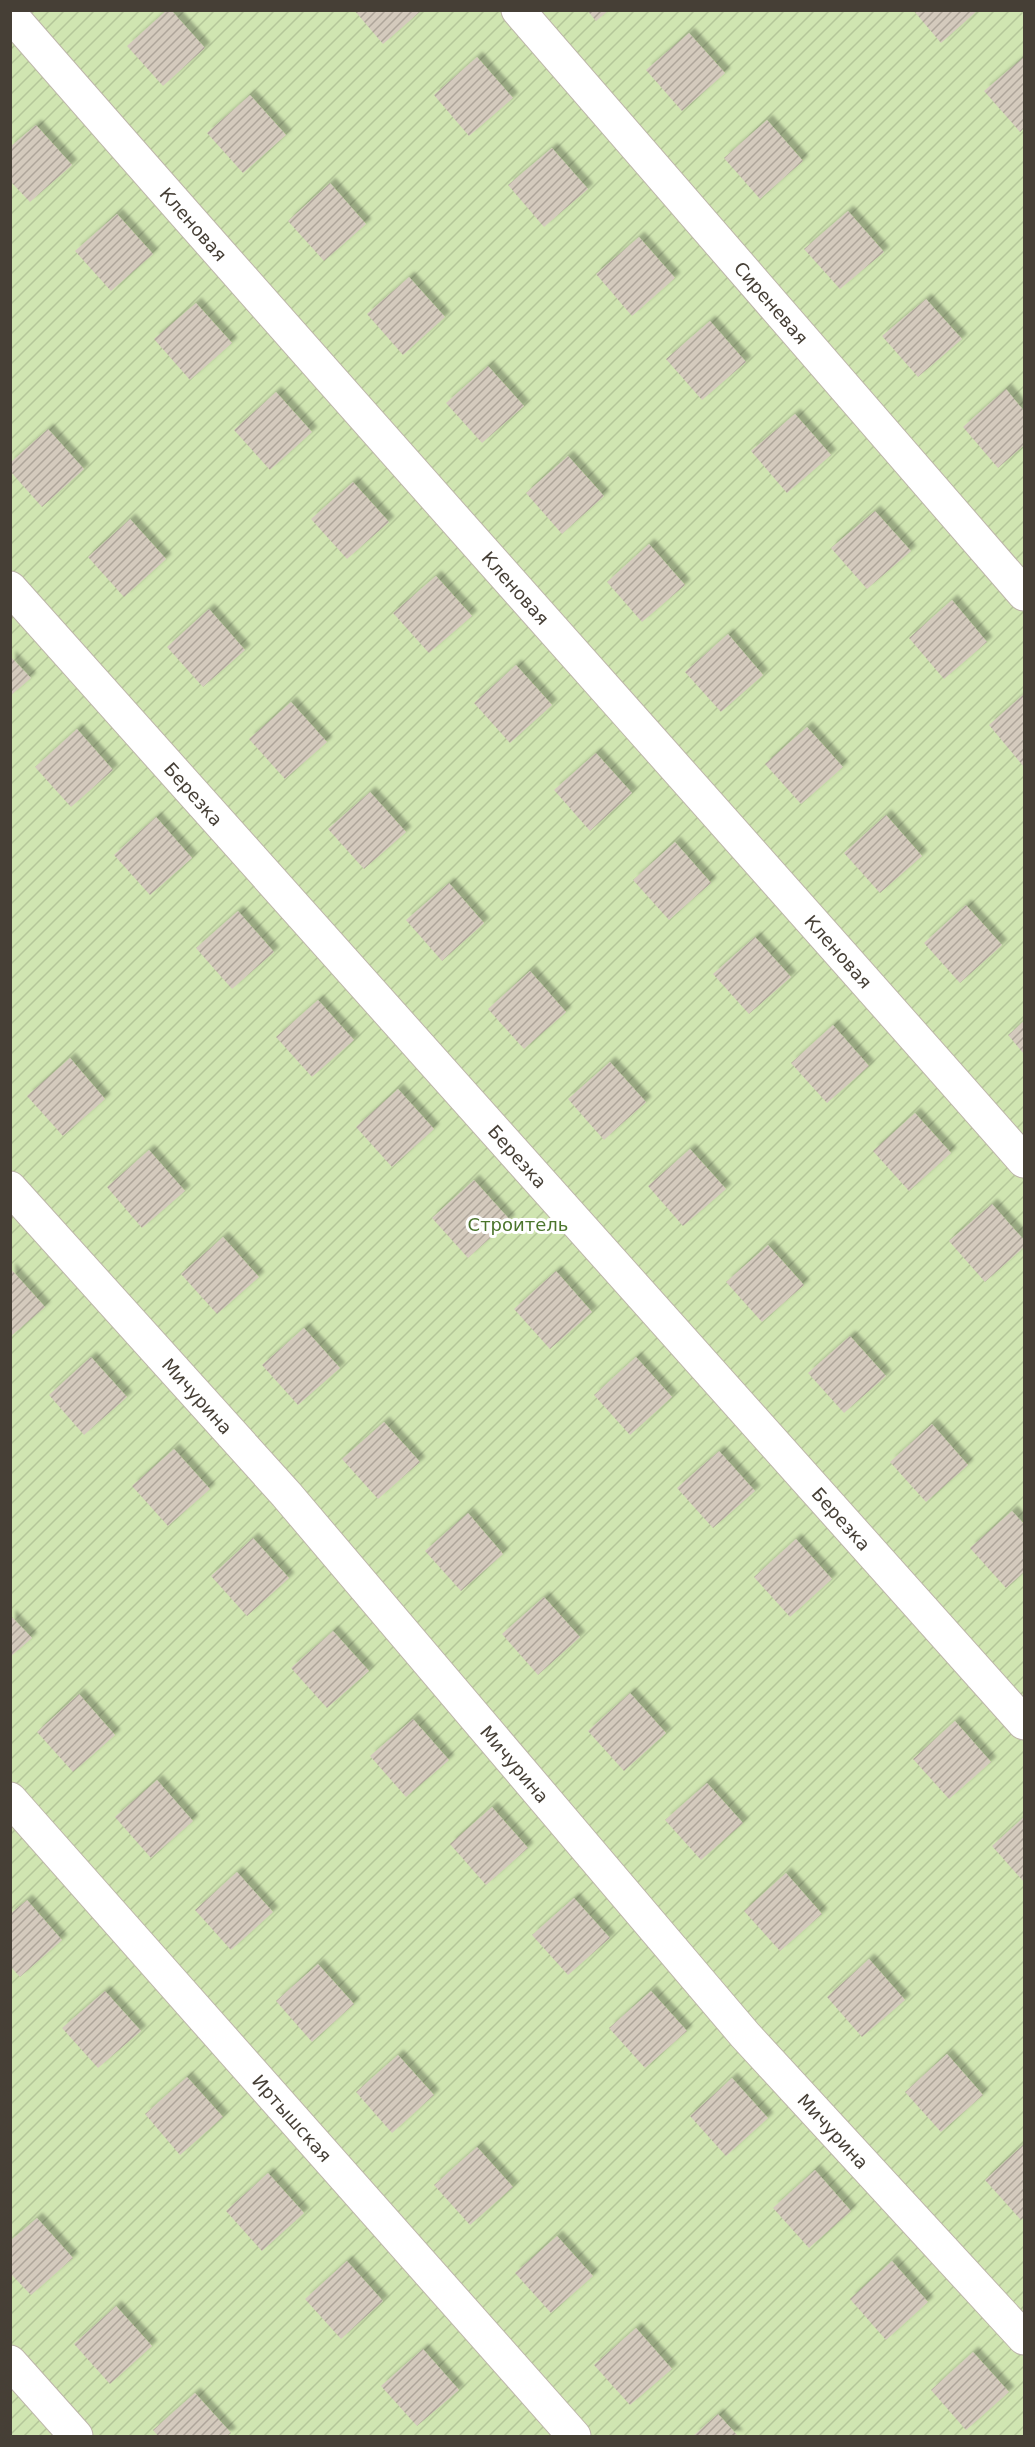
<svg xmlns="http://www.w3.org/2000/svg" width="1035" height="2447" font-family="'DejaVu Sans',sans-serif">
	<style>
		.garden { fill: url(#garden-furrows) }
		.building { fill: url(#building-hatch); filter: url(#shadow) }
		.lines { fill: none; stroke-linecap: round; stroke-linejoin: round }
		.minor-casing { stroke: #beb6aa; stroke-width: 35 }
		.minor { stroke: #fff; stroke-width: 33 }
		.labels { text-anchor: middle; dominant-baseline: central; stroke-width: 6; stroke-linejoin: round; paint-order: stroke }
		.street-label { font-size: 18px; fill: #463f36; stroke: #fff }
		.park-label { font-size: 18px; fill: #4b752c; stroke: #fff }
	</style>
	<defs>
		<pattern id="garden-furrows" width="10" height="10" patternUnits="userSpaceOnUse" patternTransform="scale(1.5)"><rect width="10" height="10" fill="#d0e5b1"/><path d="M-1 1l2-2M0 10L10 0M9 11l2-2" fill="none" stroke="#b4c699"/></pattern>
		<pattern id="building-hatch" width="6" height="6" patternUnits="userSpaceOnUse" patternTransform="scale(1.5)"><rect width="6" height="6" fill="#d4cabd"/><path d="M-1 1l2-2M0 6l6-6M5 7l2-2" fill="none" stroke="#aea59a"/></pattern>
		<filter id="shadow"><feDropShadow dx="5.5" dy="-5.5" stdDeviation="1.5" flood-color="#0004"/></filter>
	</defs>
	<rect width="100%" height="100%" fill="#f3efe7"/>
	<!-- garden -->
	<rect class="garden" x="11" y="11" width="1013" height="2425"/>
	<!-- building -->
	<g class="building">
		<polygon points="167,10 171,10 205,48 163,86 127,46"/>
		<polygon points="354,10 422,10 383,44"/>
		<polygon points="587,10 609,10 596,21"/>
		<polygon points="913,10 978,10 941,43"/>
		<polygon points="689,33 725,73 682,111 646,70"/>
		<polygon points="477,57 513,98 469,136 434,95"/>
		<polygon points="1024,57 1024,128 1020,132 984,91"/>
		<polygon points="250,95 286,135 243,173 207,133"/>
		<polygon points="767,120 803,161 760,199 724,158"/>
		<polygon points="36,125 72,165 30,202 10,181 10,147"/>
		<polygon points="552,148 588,189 544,227 508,185"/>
		<polygon points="330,183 366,224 324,261 288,221"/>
		<polygon points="848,211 884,252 840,289 804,249"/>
		<polygon points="117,214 153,254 111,291 75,251"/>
		<polygon points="639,237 675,278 632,316 596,274"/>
		<polygon points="409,277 445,317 403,355 367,314"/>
		<polygon points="926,299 962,339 918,377 882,336"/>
		<polygon points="196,303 232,343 190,380 154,339"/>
		<polygon points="710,321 746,362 702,400 666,359"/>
		<polygon points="488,366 524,406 482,443 446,403"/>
		<polygon points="1006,389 1024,411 1024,445 998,468 963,427"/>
		<polygon points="276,392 312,432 270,470 234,430"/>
		<polygon points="795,414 831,455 787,493 751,451"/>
		<polygon points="48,429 84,469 42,507 10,471 10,463"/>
		<polygon points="568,456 604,496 562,534 526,493"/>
		<polygon points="353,482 389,522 347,559 311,519"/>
		<polygon points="875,511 911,551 867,589 831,548"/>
		<polygon points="130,519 166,559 124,597 88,557"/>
		<polygon points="649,544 685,585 642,622 607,582"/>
		<polygon points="436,576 472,616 429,653 393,613"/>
		<polygon points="952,600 987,642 944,679 909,638"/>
		<polygon points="209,609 245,650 203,687 167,647"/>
		<polygon points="728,634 763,675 721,712 685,672"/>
		<polygon points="10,656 31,678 10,696"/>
		<polygon points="516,665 552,705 510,743 474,703"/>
		<polygon points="1024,694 1024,767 989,725"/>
		<polygon points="291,702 327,742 285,779 249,739"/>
		<polygon points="807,727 843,767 801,804 765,764"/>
		<polygon points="77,729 113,770 71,807 35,767"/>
		<polygon points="596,753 632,793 590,831 554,790"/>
		<polygon points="370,792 406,832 364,869 328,829"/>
		<polygon points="886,815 922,856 880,893 844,853"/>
		<polygon points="156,817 192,858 150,895 114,855"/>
		<polygon points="675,842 711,883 669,920 633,880"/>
		<polygon points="449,883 484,923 442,961 406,920"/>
		<polygon points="966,905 1002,945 960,983 924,943"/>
		<polygon points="238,911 274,952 232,989 196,948"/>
		<polygon points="755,937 791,977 749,1014 713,974"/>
		<polygon points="530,971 566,1012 524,1049 488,1009"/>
		<polygon points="318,1000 354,1040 312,1077 276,1037"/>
		<polygon points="1024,1021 1024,1054 1008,1035"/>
		<polygon points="833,1025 869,1066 827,1103 791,1063"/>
		<polygon points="70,1058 105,1099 63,1136 27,1096"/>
		<polygon points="610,1062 646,1102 604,1140 568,1099"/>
		<polygon points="398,1089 434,1129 392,1167 356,1127"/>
		<polygon points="915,1113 951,1153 909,1191 873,1151"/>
		<polygon points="690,1149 726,1189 683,1226 648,1186"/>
		<polygon points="149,1150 185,1191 142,1228 107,1187"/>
		<polygon points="474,1180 510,1220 468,1258 432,1218"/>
		<polygon points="992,1204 1024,1240 1024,1247 985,1282 949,1241"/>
		<polygon points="223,1237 259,1277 217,1314 181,1274"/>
		<polygon points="768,1245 804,1285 762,1322 726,1282"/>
		<polygon points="10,1268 45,1307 10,1337"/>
		<polygon points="556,1271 592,1312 550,1349 514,1309"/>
		<polygon points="304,1328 340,1368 298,1405 262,1365"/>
		<polygon points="850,1336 886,1376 844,1413 808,1373"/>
		<polygon points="91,1357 127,1397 84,1435 49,1395"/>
		<polygon points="636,1357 672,1397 630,1435 594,1395"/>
		<polygon points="384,1422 420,1462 378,1499 342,1459"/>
		<polygon points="932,1424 968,1465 926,1502 890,1462"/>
		<polygon points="174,1449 210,1489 168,1526 132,1486"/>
		<polygon points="719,1451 755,1491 713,1528 677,1488"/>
		<polygon points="1012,1511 1024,1524 1024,1572 1006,1588 970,1548"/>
		<polygon points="468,1513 503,1554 461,1591 425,1551"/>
		<polygon points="253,1538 289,1578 247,1616 211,1576"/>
		<polygon points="796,1539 832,1579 790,1617 754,1577"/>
		<polygon points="544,1597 580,1637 538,1675 502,1634"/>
		<polygon points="10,1615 32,1638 10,1657"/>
		<polygon points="333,1631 369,1671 327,1708 291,1668"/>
		<polygon points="630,1693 666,1733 624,1771 588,1731"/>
		<polygon points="79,1694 115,1735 73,1772 37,1732"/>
		<polygon points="413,1719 449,1760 406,1797 370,1756"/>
		<polygon points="955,1721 991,1762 949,1799 913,1759"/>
		<polygon points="157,1780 193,1821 151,1858 115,1817"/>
		<polygon points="707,1783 743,1823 701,1860 665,1820"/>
		<polygon points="492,1807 528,1848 486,1885 450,1844"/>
		<polygon points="1024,1817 1024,1882 992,1846"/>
		<polygon points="237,1872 273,1912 231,1950 195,1910"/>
		<polygon points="786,1873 822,1914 780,1951 744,1911"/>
		<polygon points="574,1898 610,1938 568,1975 532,1935"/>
		<polygon points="27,1900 62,1940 20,1977 10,1966 10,1914"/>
		<polygon points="869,1959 905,2000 862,2037 827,1997"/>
		<polygon points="318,1964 354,2004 312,2042 276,2001"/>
		<polygon points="105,1991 141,2031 98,2068 62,2028"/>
		<polygon points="651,1991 687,2031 645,2068 609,2028"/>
		<polygon points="947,2054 983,2095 941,2132 905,2092"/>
		<polygon points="398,2055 434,2095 392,2133 356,2092"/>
		<polygon points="187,2077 223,2117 180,2155 145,2114"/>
		<polygon points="732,2078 768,2118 726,2156 690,2116"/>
		<polygon points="1024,2144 1024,2217 1021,2220 985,2180"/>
		<polygon points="477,2147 513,2187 470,2225 434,2185"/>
		<polygon points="815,2170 851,2211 809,2248 773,2208"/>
		<polygon points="268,2173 304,2213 262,2251 226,2211"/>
		<polygon points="37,2218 73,2258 31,2295 10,2273 10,2241"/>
		<polygon points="557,2236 593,2276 551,2313 515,2273"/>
		<polygon points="347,2261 383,2301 341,2339 305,2299"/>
		<polygon points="892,2261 928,2302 886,2340 850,2299"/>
		<polygon points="116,2306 152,2346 110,2384 74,2344"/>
		<polygon points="636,2328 672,2369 630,2405 594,2365"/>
		<polygon points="423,2349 459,2390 417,2426 381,2386"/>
		<polygon points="973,2352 1009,2392 966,2430 931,2390"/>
		<polygon points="195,2393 231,2433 227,2436 158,2436 153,2430"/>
		<polygon points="718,2414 738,2436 693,2436"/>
	</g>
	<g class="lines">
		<defs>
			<g id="minor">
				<path id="s1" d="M518,10l506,584"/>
				<path id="s2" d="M10,14c335,385 677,764 1014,1147"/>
				<path id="s3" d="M10,588l1014,1135"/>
				<path id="s4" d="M10,1188l276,306 459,541 279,303"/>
				<path id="s5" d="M10,1799l564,637"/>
				<polyline points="10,2362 76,2436"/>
			</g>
		</defs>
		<!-- minor casing -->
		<use href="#minor" class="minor-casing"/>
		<!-- minor -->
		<use href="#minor" class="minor"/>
	</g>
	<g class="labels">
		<!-- street labels -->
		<g class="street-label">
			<text stroke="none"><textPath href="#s2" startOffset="279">Кленовая</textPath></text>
			<text stroke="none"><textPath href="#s1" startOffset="387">Сиреневая</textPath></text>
			<text stroke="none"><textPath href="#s2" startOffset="765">Кленовая</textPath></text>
			<text stroke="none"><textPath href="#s3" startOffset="276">Березка</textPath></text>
			<text stroke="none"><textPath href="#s2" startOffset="1251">Кленовая</textPath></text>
			<text stroke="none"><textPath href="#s3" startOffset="762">Березка</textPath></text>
			<text stroke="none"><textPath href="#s4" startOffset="280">Мичурина</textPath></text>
			<text stroke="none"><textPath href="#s3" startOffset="1248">Березка</textPath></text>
			<text stroke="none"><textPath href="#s4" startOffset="766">Мичурина</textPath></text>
			<text stroke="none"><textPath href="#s5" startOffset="426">Иртышская</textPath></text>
			<text stroke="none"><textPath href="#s4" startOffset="1252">Мичурина</textPath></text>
		</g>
		<!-- park labels -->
		<g class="park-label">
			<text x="518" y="1224">Строитель</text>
		</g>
	</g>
	<!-- border -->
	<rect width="1035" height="2447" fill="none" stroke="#463f36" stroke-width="24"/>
</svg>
